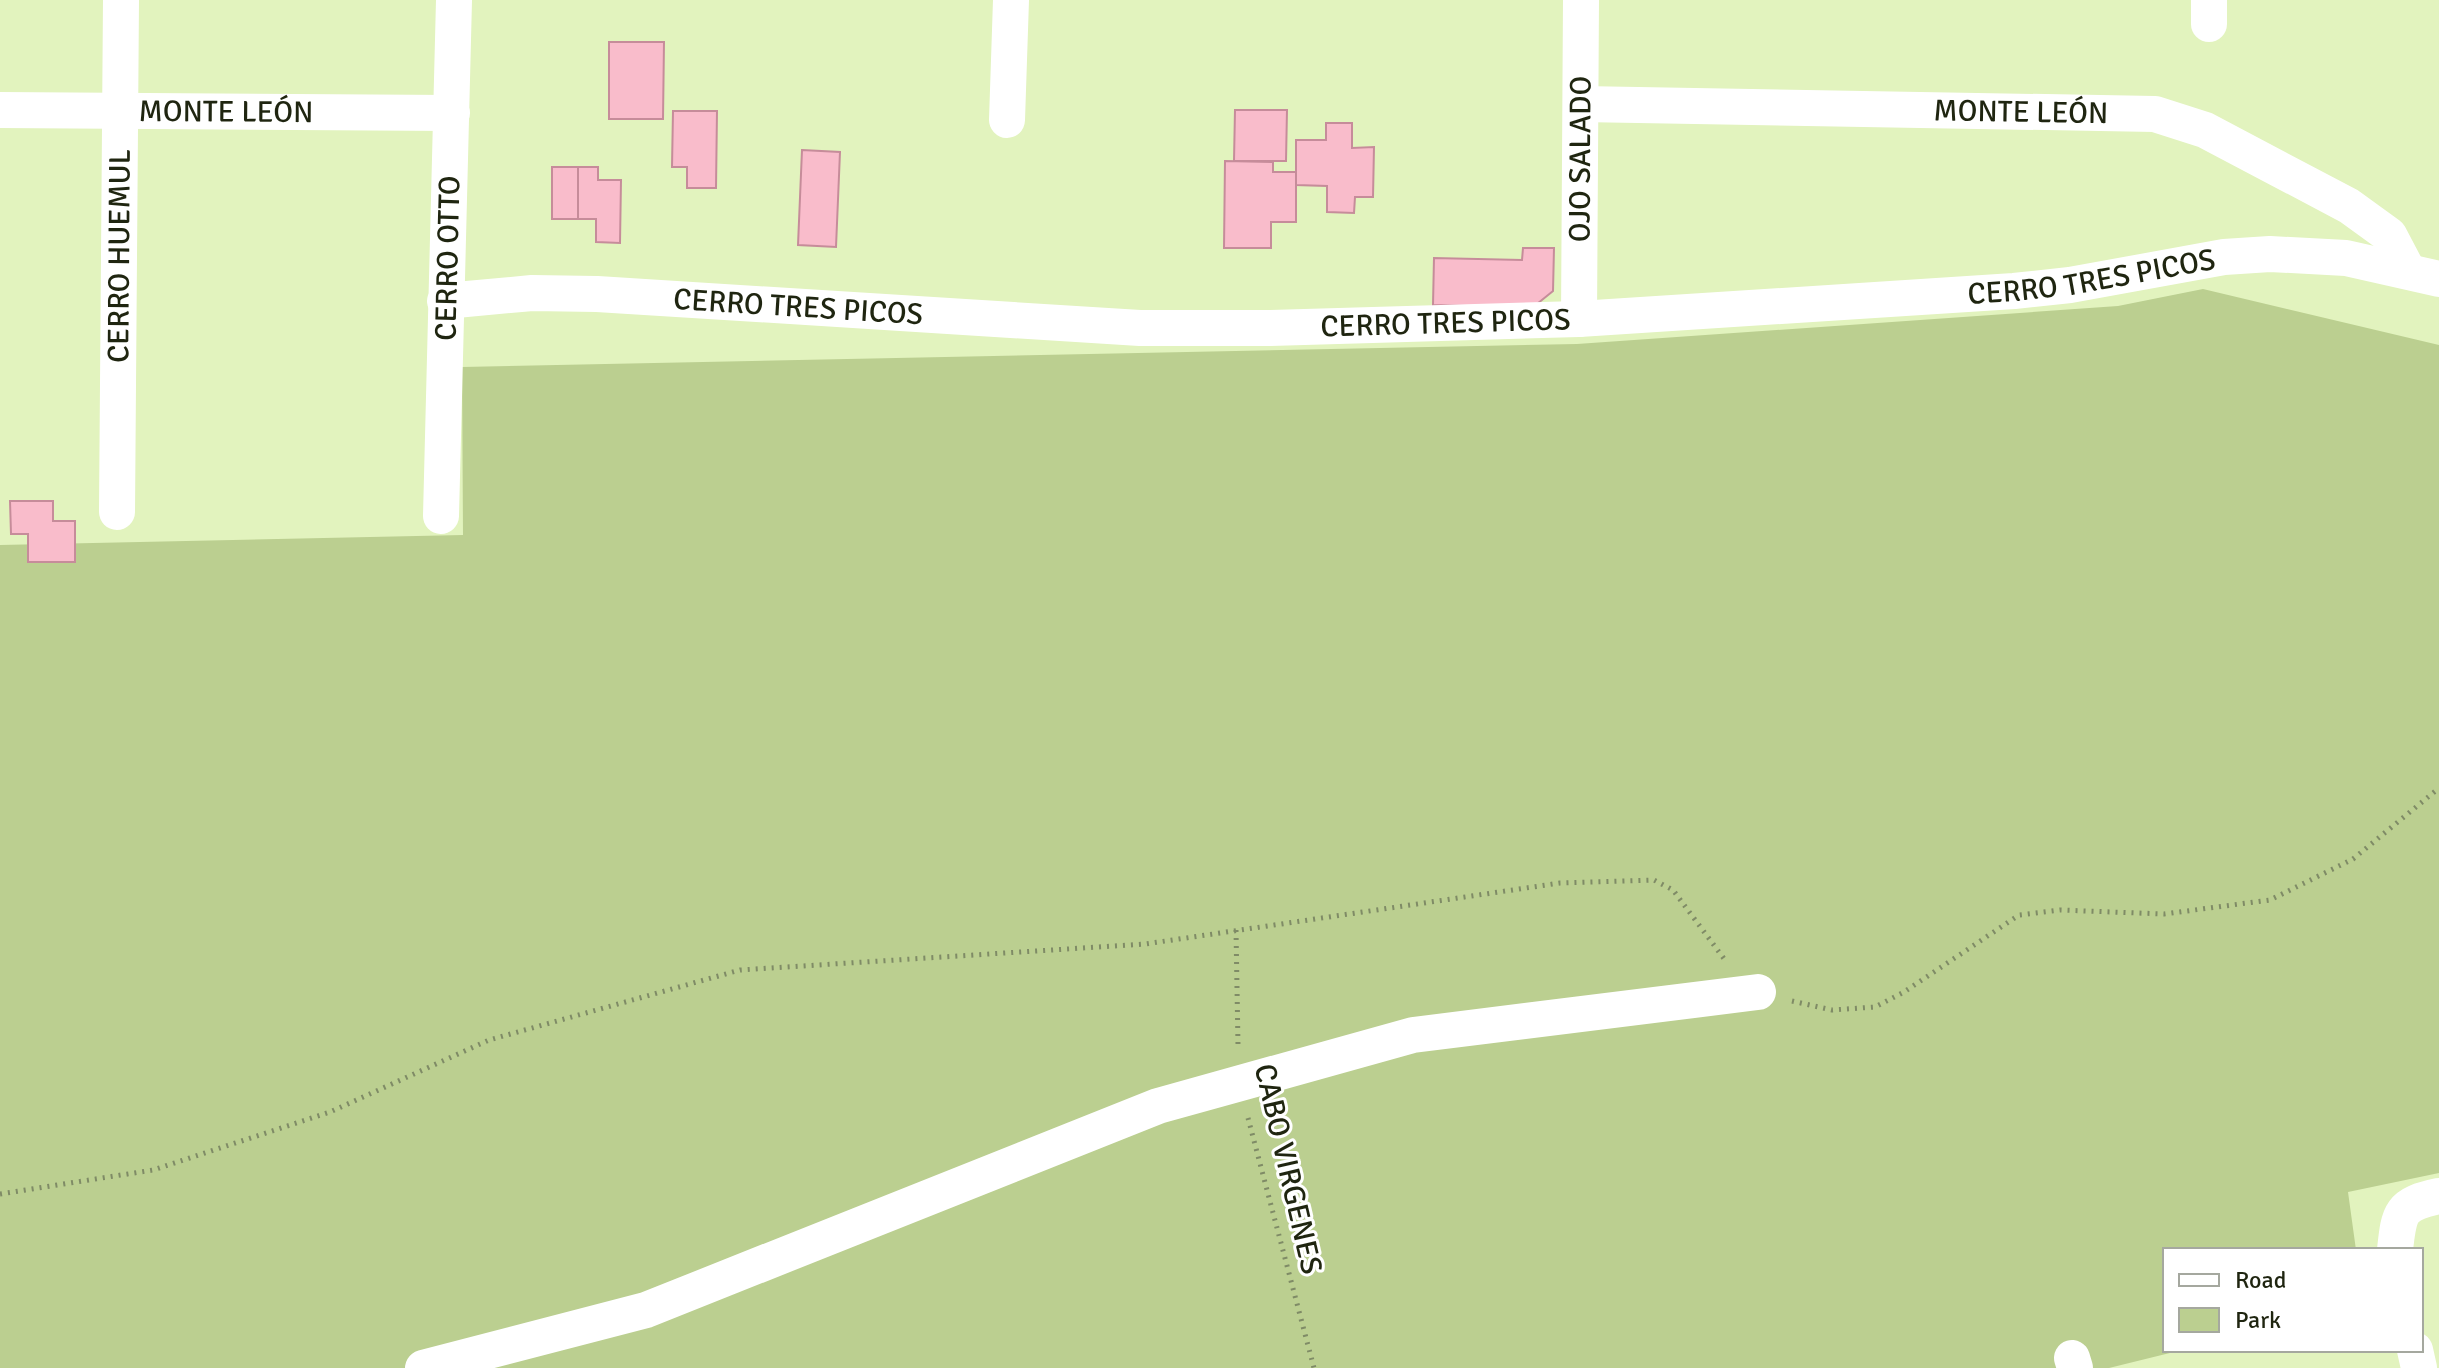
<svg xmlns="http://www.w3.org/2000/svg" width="2439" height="1368" font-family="Signika,sans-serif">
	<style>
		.green { fill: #bbcf90 }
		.building { fill: #f9bccb; stroke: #c68c9a; stroke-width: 2 }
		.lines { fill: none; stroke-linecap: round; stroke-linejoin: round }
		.path { stroke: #7f8b66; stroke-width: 5; stroke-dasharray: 2 6; stroke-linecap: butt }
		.street { stroke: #fff; stroke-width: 36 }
		.labels { text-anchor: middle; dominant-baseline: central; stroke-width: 6; stroke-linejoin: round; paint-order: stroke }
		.street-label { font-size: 30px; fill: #1f2510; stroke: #fff }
	</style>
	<rect width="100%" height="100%" fill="#e2f3be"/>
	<!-- green -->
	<polygon class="green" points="2203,289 2439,345 2439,1173 2348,1192 2356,1250 2165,1250 2165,1350 2182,1350 2109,1368 0,1368 0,545 463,535 462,367 1577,344 2118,306"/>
	<!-- building -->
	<g class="building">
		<polygon points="609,42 664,42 663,119 609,119"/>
		<polygon points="1235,110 1287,110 1286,161 1234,161"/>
		<polygon points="673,111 717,111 716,188 687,188 687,167 672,167"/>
		<polygon points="1326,123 1352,123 1352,148 1374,147 1373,197 1355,197 1354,213 1327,212 1327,186 1296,185 1296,140 1326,140"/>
		<polygon points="802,150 840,152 836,247 798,245"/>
		<polygon points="1225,161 1273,162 1273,172 1296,172 1296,222 1271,222 1271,248 1224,248"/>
		<rect x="552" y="167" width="26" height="52"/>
		<polygon points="578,167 598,167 598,180 621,180 620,243 596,242 596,219 578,219"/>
		<polygon points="1523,248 1554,248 1553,291 1532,308 1433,305 1434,258 1522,260"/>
		<polygon points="10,501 53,501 53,521 75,521 75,562 28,562 28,534 11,534"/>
	</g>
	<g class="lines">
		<!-- path -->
		<g class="path">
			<polyline points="1236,930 1238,1045"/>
			<polyline points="1792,1001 1832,1010 1875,1007 1904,992 2019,915 2060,910 2164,914 2270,900 2353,859 2439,788"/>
			<polyline points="1248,1118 1314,1368"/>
			<polyline points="0,1194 153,1170 330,1112 489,1040 740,970 1145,944 1560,883 1654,880 1673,890 1725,960"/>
		</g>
		<!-- street -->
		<g class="street">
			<polyline points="2209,24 2209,0"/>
			<path id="s1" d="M1581,104l574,10 50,16 144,76 40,29 19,36"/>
			<path id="s2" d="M0,110l452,3"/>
			<polyline points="1007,120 1011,0"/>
			<path id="s3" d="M445,301l87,-8 65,1 543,34h130l309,-9 435,-28 56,-6 154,-28 46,-3 76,4 93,21"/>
			<path id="s4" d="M1579,319l2,-319"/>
			<path id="s5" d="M117,512l4,-512"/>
			<path id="s6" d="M441,516l13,-516"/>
			<path d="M2395,1250c4,-38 5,-46 44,-54"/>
			<polyline points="2415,1350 2419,1368"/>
			<polyline points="2072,1358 2075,1368"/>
			<polyline points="423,1368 646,1310 1158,1106 1413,1035 1758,992"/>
		</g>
	</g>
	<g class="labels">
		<!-- street labels -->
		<g class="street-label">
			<text stroke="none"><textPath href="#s2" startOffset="226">MONTE LEÓN</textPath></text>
			<text stroke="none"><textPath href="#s1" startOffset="440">MONTE LEÓN</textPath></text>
			<text stroke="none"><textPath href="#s4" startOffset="160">OJO SALADO</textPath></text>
			<text stroke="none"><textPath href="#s5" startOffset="256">CERRO HUEMUL</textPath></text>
			<text stroke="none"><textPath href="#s6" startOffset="258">CERRO OTTO</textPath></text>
			<text stroke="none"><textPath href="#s3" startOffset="1650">CERRO TRES PICOS</textPath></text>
			<text stroke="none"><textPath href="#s3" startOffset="354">CERRO TRES PICOS</textPath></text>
			<text stroke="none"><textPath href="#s3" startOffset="1002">CERRO TRES PICOS</textPath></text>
			<text transform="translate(1288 1169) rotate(77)">CABO VIRGENES</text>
		</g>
	</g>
	<!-- legend -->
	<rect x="2163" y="1248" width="260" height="104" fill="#ffffff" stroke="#a5a89f" stroke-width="2"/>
	<rect x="2179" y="1274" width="40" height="12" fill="#ffffff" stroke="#a5a89f" stroke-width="2"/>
	<text x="2235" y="1288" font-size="24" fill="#1f2510">Road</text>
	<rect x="2179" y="1308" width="40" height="24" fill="#bbcf90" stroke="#a5a89f" stroke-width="2"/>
	<text x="2235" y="1328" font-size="24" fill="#1f2510">Park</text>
</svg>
